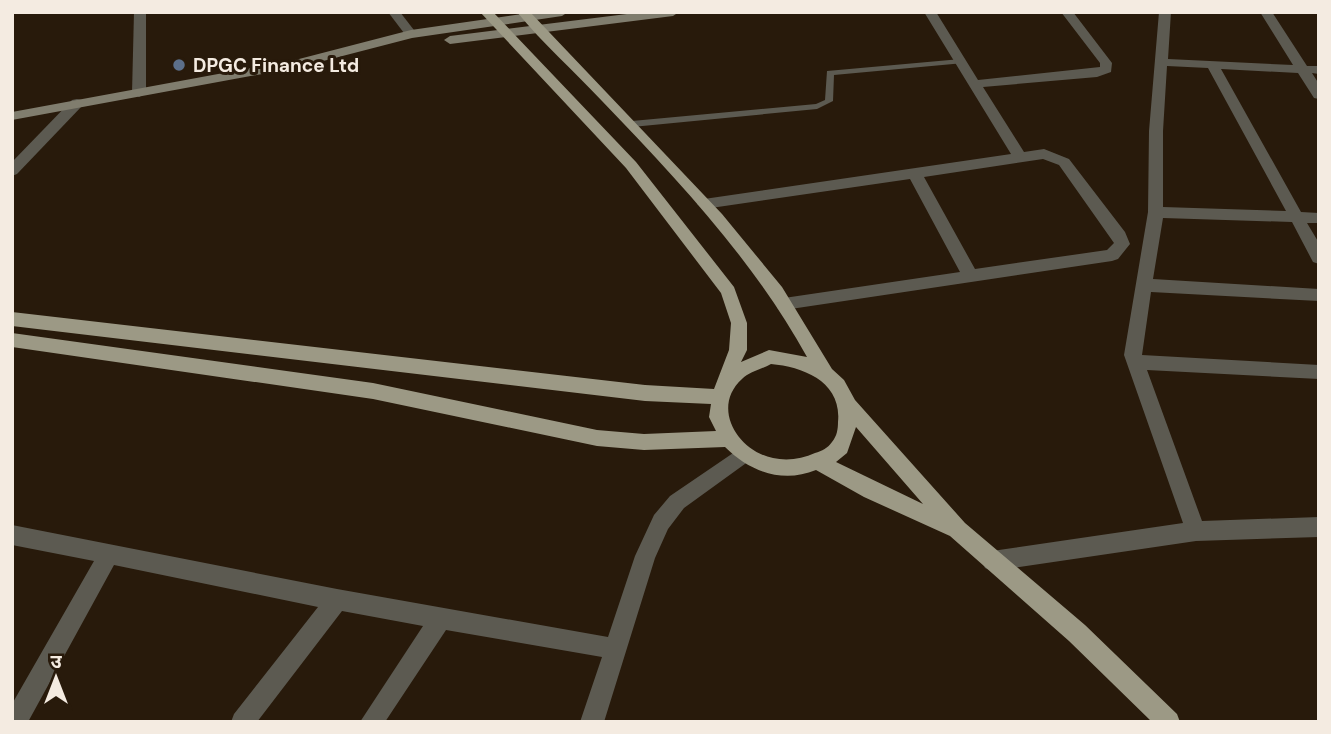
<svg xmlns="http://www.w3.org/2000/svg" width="1331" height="734" font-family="'DM Sans','Noto Sans Devanagari',sans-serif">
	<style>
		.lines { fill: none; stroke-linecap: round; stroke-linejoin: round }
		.service { fill: #5c5a51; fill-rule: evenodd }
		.minor { fill: #5c5a51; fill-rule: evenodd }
		.secondary { fill: #807d6e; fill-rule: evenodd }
		.primary { fill: #9c9985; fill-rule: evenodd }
		.service-dot { fill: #5c6f8a; stroke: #281a0b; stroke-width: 2.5 }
		.labels { text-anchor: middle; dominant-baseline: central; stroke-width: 6; stroke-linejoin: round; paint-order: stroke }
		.far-poi-label { font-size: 19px; font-weight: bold; fill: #f4ebe1; stroke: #281a0b; text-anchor: start }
	</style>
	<rect width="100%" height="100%" fill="#281a0b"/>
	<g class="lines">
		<!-- service -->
		<polygon class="service" points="961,59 965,61 964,63 834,75 833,101 817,109 632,127 628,124 632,121 816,104 825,100 827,71"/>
		<!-- minor -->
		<g class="minor">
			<polygon points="134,12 146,12 146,93 139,97 132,93"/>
			<polygon points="388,12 400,12 417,34 415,37 407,37"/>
			<path d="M924,12h12l42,68 122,-13v-4l-39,-51h12l39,51 -1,9 -14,5 -114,10 41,65 20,-3 25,10 56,73 5,12 -12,15 -6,2 -328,49 -6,-1 -2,-5 8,-6 176,-26 -50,-93 -206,30 -7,-5 7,-5 307,-45zM1043,159l16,6 55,78 -7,7 -132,19 -51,-92z"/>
			<path d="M1159,12h12l-3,47 125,6 -33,-53h12l35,54h12v8l-7,-1 7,11v15l-5,-1 -16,-25 -77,-4 80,143 18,1v10h-12l12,20v21l-6,-2 -21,-40 -129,-4 -10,61 166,10v12l-168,-9 -9,63 177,10v14l-172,-9 55,151 117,-4v20l-123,4 -204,30 -7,-3 -3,-7 3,-7 7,-3 191,-28 -59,-168 24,-143 1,-81zM1167,66l41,2 78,143 -123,-4v-76z"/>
			<polygon points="77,99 82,100 82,106 17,174 12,176 12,162 72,100"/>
			<polygon points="742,447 749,449 751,455 749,461 684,508 668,529 655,558 604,722 580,722 602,657 446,630 385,722 360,722 423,626 342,611 257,722 231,722 234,714 318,607 114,565 28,722 12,722 12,704 94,561 12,545 12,525 337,589 608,637 635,556 654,515 670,496"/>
		</g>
		<!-- secondary -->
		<g class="secondary">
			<polygon points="536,12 568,12 562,16 412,38 300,67 12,120 12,112 299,59 411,30"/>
			<polygon points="643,12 679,12 673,16 450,44 444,40 450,36"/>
		</g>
		<!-- primary -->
		<path class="primary" d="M480,12h13l143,150 98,125 13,36v27l-6,12 28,-12 38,7c-53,-96 -129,-177 -205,-256 -28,-30 -59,-57 -85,-89h13l192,202 60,73 50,82 12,11 11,20 110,123 120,102 92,89 3,8h-28l-83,-81 -119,-105 -86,-39 -48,-27c-34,14 -67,1 -91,-23l-81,3 -47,-4 -224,-47 -361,-52v-14l361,50 224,47 47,4 72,-3 -7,-14 2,-13 -66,-3 -633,-75v-14l633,73 69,4 15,-39 2,-27 -10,-30 -95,-125zM771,364c33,3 71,18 67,58 0,7 -1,14 -6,20 -4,6 -10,9 -17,11 -13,6 -28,8 -42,5 -36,-7 -62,-51 -31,-79 7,-7 20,-10 29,-15zM856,427l67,77 -87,-42 11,-9z"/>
	</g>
	<!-- markers -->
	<circle class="service-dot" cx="179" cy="65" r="7"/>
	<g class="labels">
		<!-- far-poi labels -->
		<g class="far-poi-label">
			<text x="193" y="65">DPGC Finance Ltd</text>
		</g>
	</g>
	<!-- border -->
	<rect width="1331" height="734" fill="none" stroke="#f4ebe1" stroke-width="28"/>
	<!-- north arrow -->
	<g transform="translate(56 678)" stroke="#281a0b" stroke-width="5" paint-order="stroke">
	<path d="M0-5L12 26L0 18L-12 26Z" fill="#f4ebe1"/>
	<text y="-10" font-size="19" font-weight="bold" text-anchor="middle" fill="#f4ebe1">उ</text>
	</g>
</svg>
